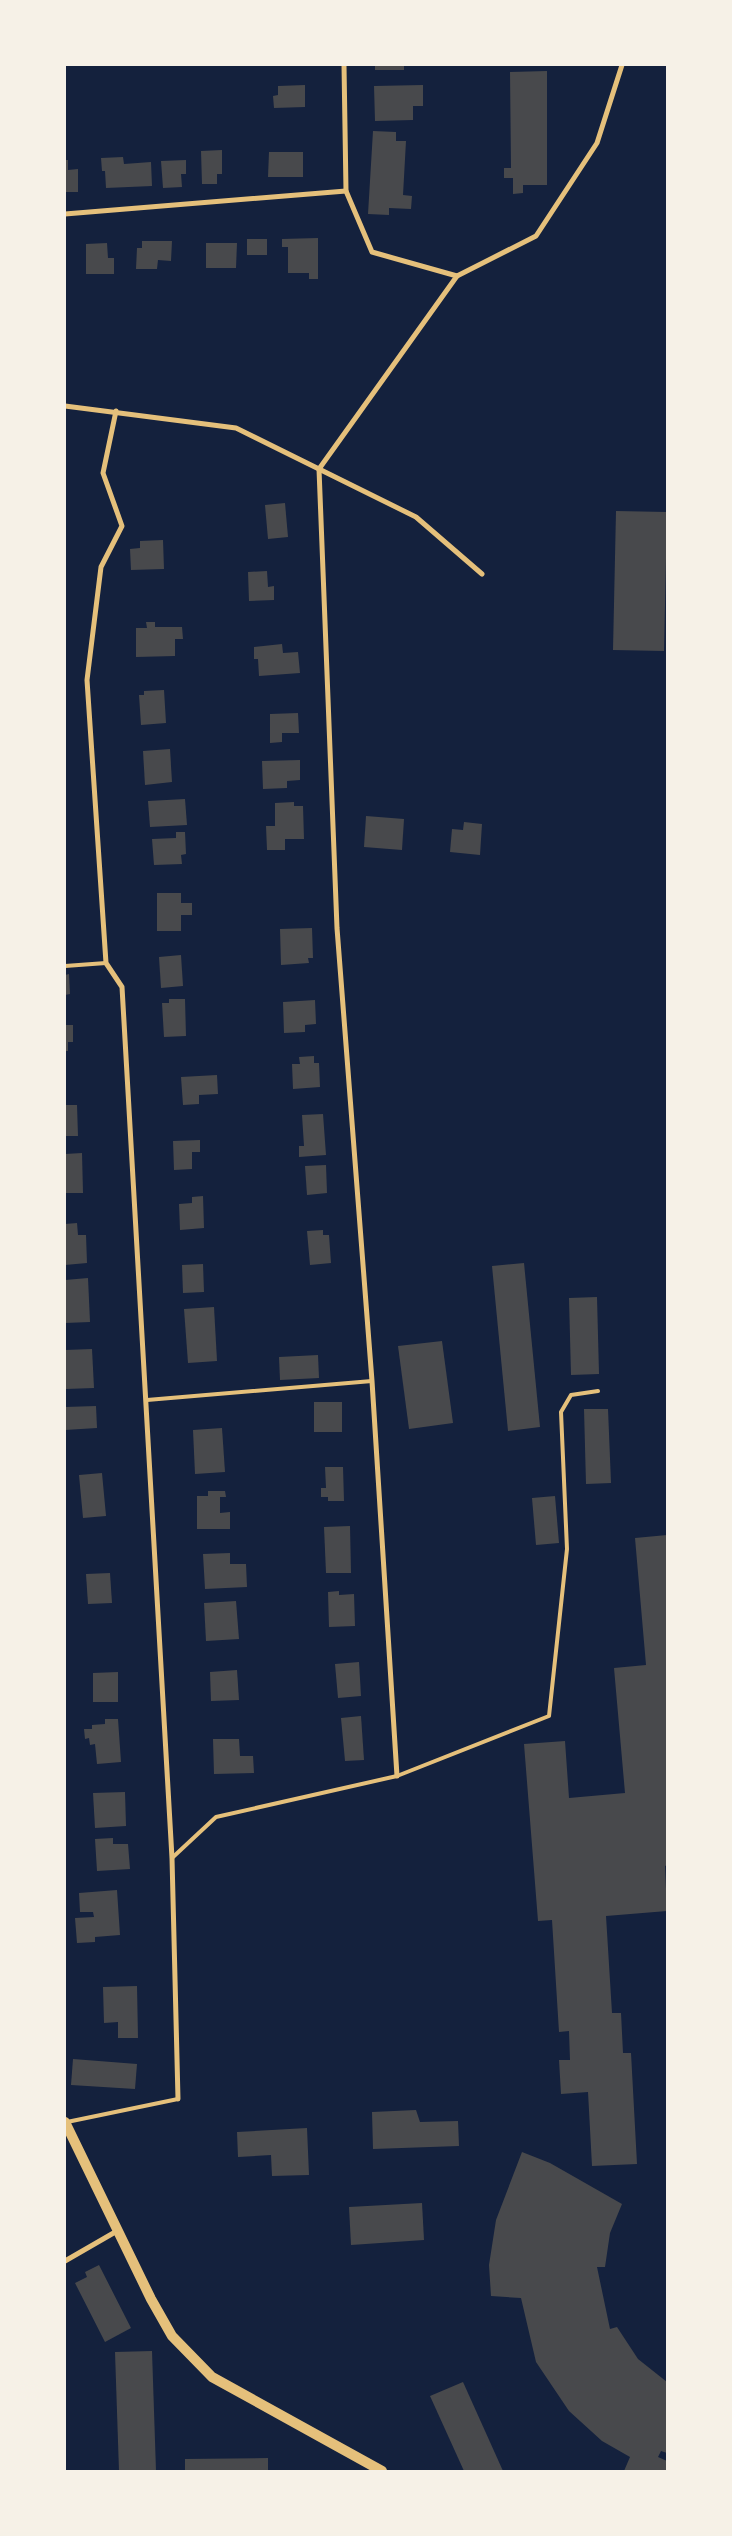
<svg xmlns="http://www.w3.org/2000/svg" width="732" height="2536" font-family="'Open Sans',sans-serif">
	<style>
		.building { fill: #48494c }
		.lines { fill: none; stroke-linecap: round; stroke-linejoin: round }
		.service { stroke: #e5c07b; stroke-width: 4 }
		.minor { stroke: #e5c07b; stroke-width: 5 }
		.secondary { stroke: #e5c07b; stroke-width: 10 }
	</style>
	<rect width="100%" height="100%" fill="#14213d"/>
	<!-- building -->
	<g class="building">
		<rect x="375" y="65" width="29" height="5"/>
		<polygon points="547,71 547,185 523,185 523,193 513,194 513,178 504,178 504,168 511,168 510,72"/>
		<polygon points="305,85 305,107 274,108 273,96 278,95 278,86"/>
		<polygon points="423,85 423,106 413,106 413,120 375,121 374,86"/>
		<polygon points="373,131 396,132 396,141 406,141 403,195 412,196 411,209 389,208 389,215 368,214"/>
		<polygon points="222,150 222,174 217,174 217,184 202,184 201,151"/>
		<polygon points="269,152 303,152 303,177 268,177"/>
		<polygon points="123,157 124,164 151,162 152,186 106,188 105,171 102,171 101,158"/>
		<polygon points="65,160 68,160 68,170 78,169 78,192 65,192"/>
		<polygon points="186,160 186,174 181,174 182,187 163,188 161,161"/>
		<polygon points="318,238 318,279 309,279 309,273 288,273 288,247 282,247 282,239"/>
		<rect x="247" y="239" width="20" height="16"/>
		<polygon points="142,241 172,241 171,261 158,260 157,269 136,269 137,248 142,248"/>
		<polygon points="107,243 108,258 114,258 114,274 86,274 86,244"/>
		<polygon points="206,243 237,243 236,268 206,268"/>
		<polygon points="285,503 288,537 268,539 265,505"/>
		<polygon points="616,511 667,512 664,651 613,650"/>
		<polygon points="163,540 164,569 131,570 130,549 140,548 140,541"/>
		<polygon points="267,571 268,587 274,586 274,600 249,601 248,572"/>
		<polygon points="146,622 155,622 155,627 182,627 183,639 175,639 175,656 136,657 136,628 147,628"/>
		<polygon points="282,644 283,653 298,652 300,673 259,676 258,659 254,659 254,647"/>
		<polygon points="164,690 166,723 141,725 139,695 144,695 144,691"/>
		<polygon points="298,713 299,733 282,733 282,742 270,743 270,714"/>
		<polygon points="170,749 172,782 145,785 143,751"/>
		<polygon points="300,760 300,780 287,781 287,788 263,789 262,761"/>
		<polygon points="185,799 187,825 150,827 148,801"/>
		<polygon points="294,802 294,806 303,806 304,839 285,839 285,850 267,850 266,826 275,826 275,803"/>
		<polygon points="366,816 404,819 402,850 364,847"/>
		<polygon points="464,822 482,824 480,855 450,852 452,829 463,830"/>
		<polygon points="176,832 185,832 186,854 181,855 182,864 154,865 152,839 176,838"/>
		<polygon points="157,893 181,893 181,903 192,903 192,915 181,915 181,931 157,931"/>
		<polygon points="312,928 313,958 308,958 309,963 281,965 280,929"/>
		<polygon points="181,955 183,986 161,988 159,957"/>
		<polygon points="69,974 70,994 65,995 65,975"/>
		<polygon points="169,999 185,999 186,1036 164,1037 162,1003 169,1003"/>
		<polygon points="315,1000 316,1024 305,1025 305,1032 284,1033 283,1002"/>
		<polygon points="65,1025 73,1025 73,1042 68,1042 68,1051 65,1051"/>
		<polygon points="314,1056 314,1063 319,1063 320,1087 293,1089 292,1064 300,1064 299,1057"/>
		<polygon points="217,1075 218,1094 199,1095 199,1104 183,1105 181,1077"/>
		<polygon points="65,1105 77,1105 78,1136 65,1136"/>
		<polygon points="323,1114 326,1155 299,1157 299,1146 304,1146 302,1115"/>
		<polygon points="200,1140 200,1152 192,1152 192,1169 174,1170 173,1141"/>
		<polygon points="82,1153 83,1193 65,1193 65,1154"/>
		<polygon points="326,1165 327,1193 307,1195 305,1166"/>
		<polygon points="203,1196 204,1228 180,1230 179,1204 192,1203 192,1197"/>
		<polygon points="77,1223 78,1235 86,1235 87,1263 65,1265 65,1224"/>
		<polygon points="323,1230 323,1235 329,1235 331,1263 310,1265 307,1231"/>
		<polygon points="524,1263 540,1427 508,1431 492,1266"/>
		<polygon points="203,1264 204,1292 183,1293 182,1265"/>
		<polygon points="88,1278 90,1322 65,1323 65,1280"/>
		<polygon points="597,1297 599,1374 571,1375 569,1298"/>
		<polygon points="214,1307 217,1361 188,1363 184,1309"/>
		<polygon points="442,1341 453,1423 409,1429 398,1346"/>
		<polygon points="92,1349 94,1388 66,1389 65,1350"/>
		<polygon points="318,1355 319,1378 280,1380 279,1357"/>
		<rect x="314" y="1402" width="28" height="30"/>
		<polygon points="96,1406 97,1428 65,1430 65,1407"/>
		<polygon points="584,1409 608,1409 611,1483 586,1484"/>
		<polygon points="222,1428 225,1472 195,1474 193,1430"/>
		<polygon points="325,1467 343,1467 344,1501 328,1501 328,1497 321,1497 321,1488 326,1488"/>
		<polygon points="102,1473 106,1516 83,1518 79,1475"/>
		<polygon points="208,1491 225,1491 226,1497 220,1497 220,1513 230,1512 230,1529 197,1529 197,1496 208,1496"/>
		<polygon points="555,1496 559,1543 536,1545 532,1498"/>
		<polygon points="350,1526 351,1573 326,1573 324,1527"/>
		<polygon points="667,1535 667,1865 665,1866 667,1911 606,1916 612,2013 621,2013 623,2053 631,2053 637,2164 592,2166 588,2092 561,2094 559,2060 570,2060 569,2031 559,2032 552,1920 538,1921 524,1744 565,1741 569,1798 625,1793 614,1668 646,1665 635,1538"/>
		<polygon points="230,1553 230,1564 246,1564 247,1587 205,1589 203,1554"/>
		<polygon points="110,1573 112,1603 88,1604 86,1574"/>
		<polygon points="339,1591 339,1595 354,1594 355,1626 329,1627 328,1592"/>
		<polygon points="236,1601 239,1639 206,1641 204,1603"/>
		<polygon points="359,1662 361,1696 338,1698 335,1664"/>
		<polygon points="237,1670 239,1700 211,1701 210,1672"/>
		<polygon points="118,1672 118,1702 93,1702 93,1673"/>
		<polygon points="361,1716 364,1760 345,1761 341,1718"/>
		<polygon points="105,1719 118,1719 121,1762 97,1764 95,1744 90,1745 89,1738 85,1739 84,1729 92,1729 92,1725 105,1724"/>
		<polygon points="213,1739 239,1739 240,1756 253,1756 254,1773 214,1774"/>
		<polygon points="125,1792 126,1826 95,1828 93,1793"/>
		<polygon points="113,1838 113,1844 128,1844 130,1869 97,1871 95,1839"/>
		<polygon points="117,1890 120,1935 95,1937 95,1942 77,1943 75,1918 94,1917 93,1912 80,1912 79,1893"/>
		<polygon points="137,1986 138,2038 118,2038 118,2022 104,2023 103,1987"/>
		<polygon points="73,2059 137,2064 135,2089 71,2085"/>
		<polygon points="416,2110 420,2122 458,2121 459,2146 373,2149 372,2112"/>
		<polygon points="307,2128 309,2175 272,2176 271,2155 238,2157 237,2132"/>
		<polygon points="522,2152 550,2163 622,2204 610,2233 605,2267 597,2267 610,2329 617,2327 638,2359 667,2382 667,2453 661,2451 658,2457 667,2461 667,2471 624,2471 630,2457 602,2441 569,2411 536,2362 521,2298 491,2296 489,2265 496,2220"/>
		<polygon points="422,2203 424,2240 351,2245 349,2207"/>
		<polygon points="99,2265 131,2328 105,2342 75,2283 87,2277 85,2272"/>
		<polygon points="152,2351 156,2471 119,2471 115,2352"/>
		<polygon points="463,2382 503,2471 464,2471 430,2396"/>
		<polygon points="268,2458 268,2471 185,2471 185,2459"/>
	</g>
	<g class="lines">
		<!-- service -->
		<g class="service">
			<polyline points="65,966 106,963"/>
			<polyline points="147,1400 372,1381"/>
			<polyline points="172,1858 216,1817 397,1776 549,1716 567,1549 561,1412 571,1395 598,1391"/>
			<polyline points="67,2122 178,2099"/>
		</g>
		<!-- minor -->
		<g class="minor">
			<polyline points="344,65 346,191 372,252 457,276 319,469 337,928 372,1381 397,1776"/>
			<polyline points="65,214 346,191"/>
			<polyline points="457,276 536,236 597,143 622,65"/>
			<polyline points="65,406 236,428 416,517 482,574"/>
			<polyline points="116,411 103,473 122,526 101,567 87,680 106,963 122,987 172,1858 178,2099"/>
			<polyline points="65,2261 117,2231"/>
		</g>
		<!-- secondary -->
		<polyline class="secondary" points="65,2122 151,2299 172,2336 212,2377 382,2471"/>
	</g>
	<!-- border -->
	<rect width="732" height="2536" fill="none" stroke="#f6f1e7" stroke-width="132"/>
</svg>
